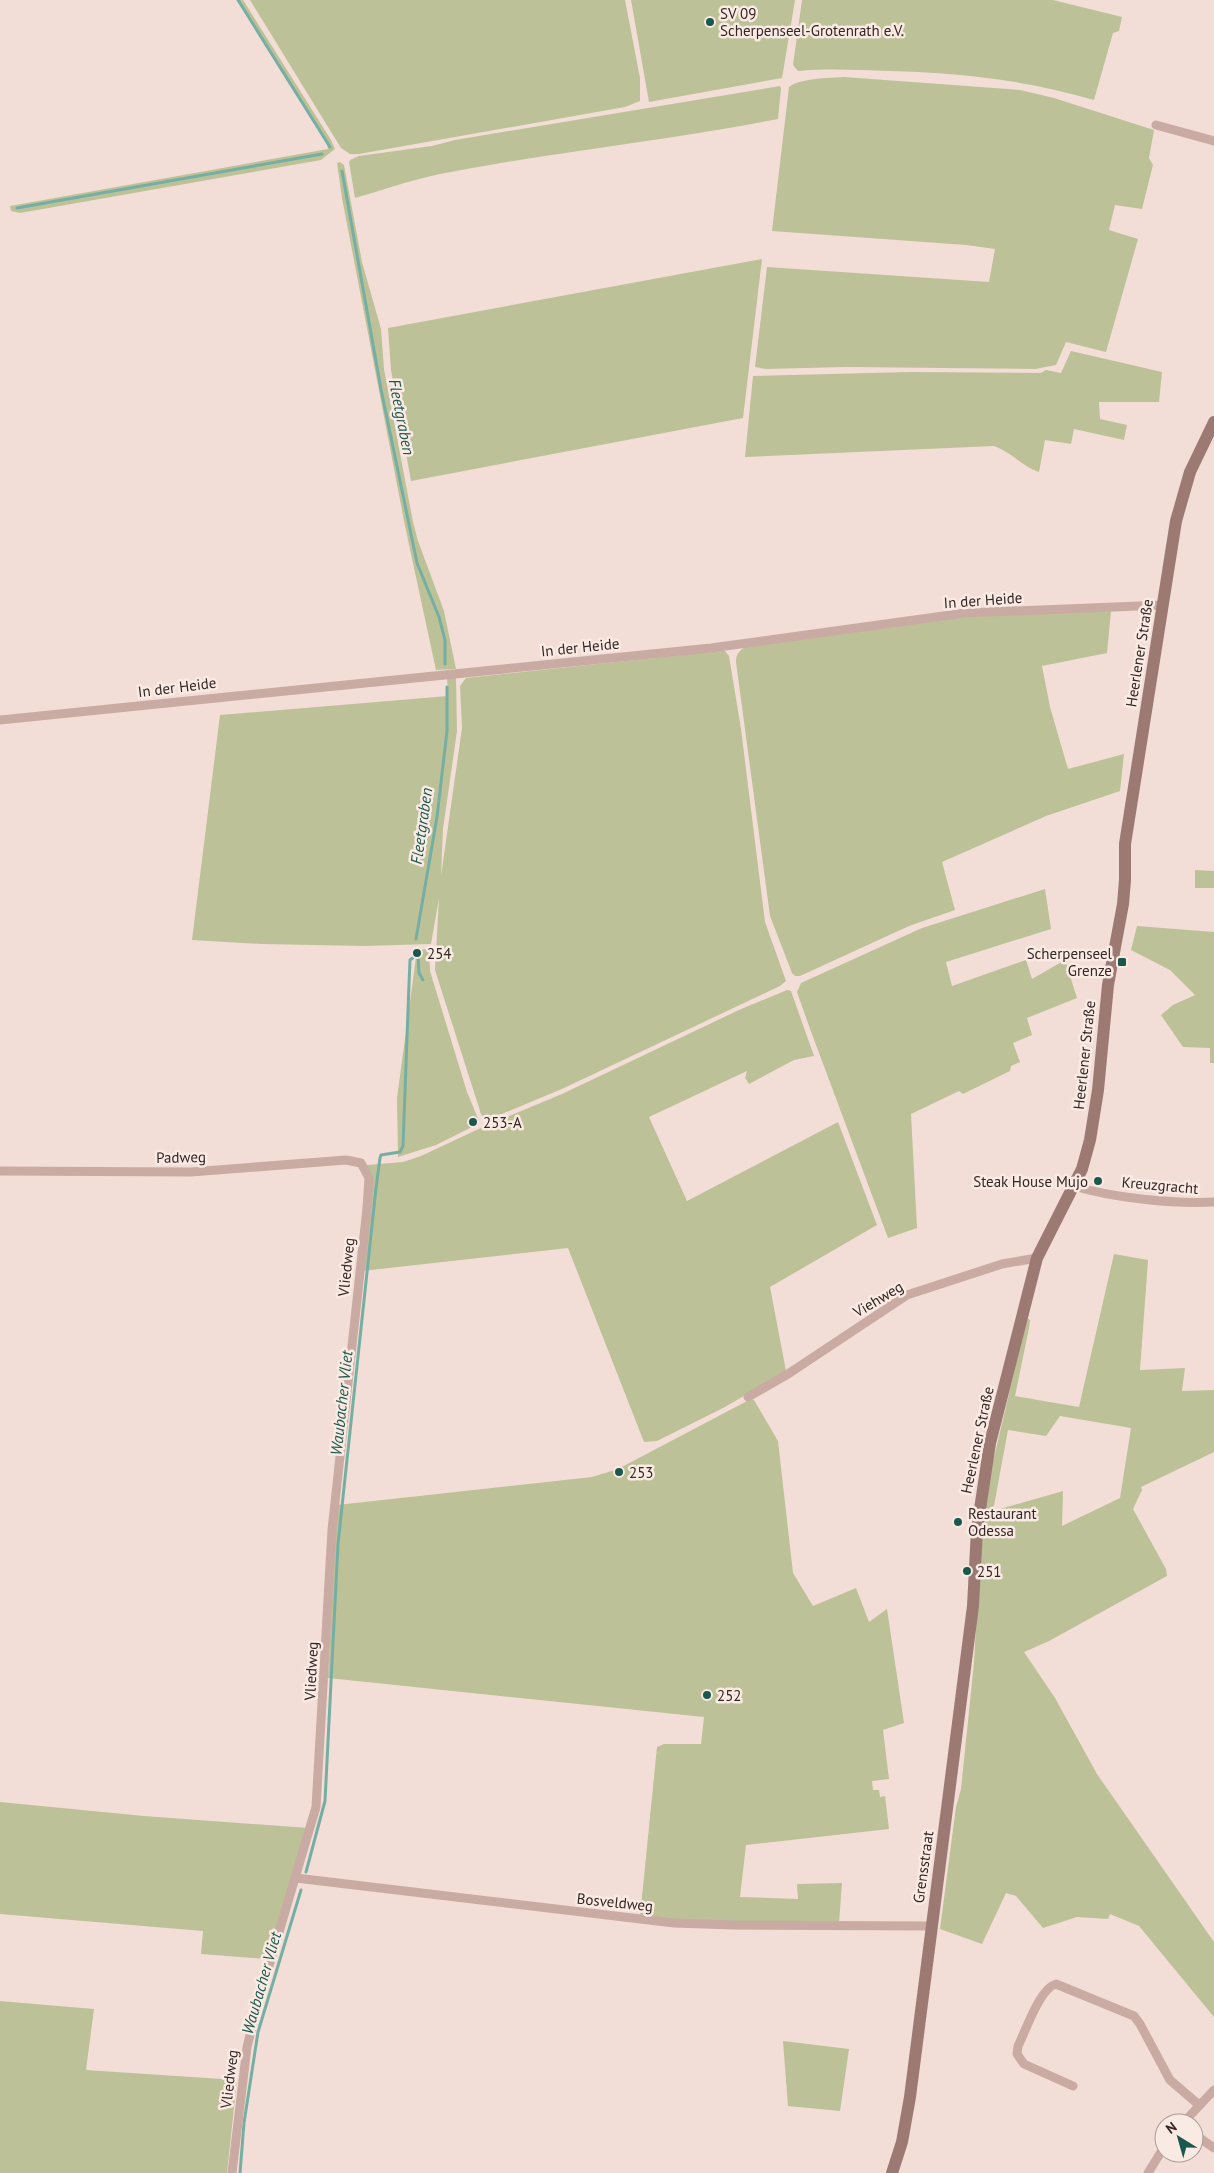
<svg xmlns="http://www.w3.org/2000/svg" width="1214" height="2173" font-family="'PT Sans',sans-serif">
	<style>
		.green { fill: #bdc197; fill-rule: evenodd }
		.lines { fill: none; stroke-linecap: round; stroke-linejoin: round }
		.stream { stroke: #75afa3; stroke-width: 3 }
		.minor { stroke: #caaba3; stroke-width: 9 }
		.secondary { stroke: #9d7974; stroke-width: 12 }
		.poi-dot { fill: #1a574c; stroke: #f9eae3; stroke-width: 2 }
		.labels { text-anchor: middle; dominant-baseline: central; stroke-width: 5; stroke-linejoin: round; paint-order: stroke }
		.poi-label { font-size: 15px; fill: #342625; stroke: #f9eae3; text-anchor: start }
		.street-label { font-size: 15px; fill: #342625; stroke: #f9eae3 }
		.water-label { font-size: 16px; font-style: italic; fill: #1a574c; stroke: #f9eae3 }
	</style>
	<rect width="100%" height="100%" fill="#f2ded7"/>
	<!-- green -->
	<g class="green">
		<polygon points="237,0 243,0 331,140 335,149 321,160 20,213 11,211 10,206 328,149 327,144"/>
		<polygon points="250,0 625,0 640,78 640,101 625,107 359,154 350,154 341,148"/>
		<polygon points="631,0 795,0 782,78 649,102"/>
		<path d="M802,0h251l69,17 -3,14 -6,2 -19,67c-67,-20 -134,-27 -204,-29 -31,-1 -61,-3 -92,0l-5,-6z"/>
		<path d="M844,77l176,13 34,8 100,32 -5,28 4,7 -11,44 -27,-4 -6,25 29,9 -32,113 -40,-10 -10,23 -21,4 -190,-2 -79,2 -11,-2 12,-100 222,15 6,-33 -29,-4 -194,-14 17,-144c11,-9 41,-9 55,-10z"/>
		<path d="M780,86l1,2 -3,31c-112,22 -226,33 -338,55 -29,6 -57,16 -85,24l-6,-36 1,-2 9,-4 73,-10 23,-6z"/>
		<polygon points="340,162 344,165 362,262 381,329 384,369 413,522 418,541 444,611 456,669 436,670 405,526 342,198 337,163"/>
		<polygon points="762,259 743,418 411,481 391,370 388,328"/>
		<path d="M1071,351l91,21 -3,30h-60l1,17 27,6 -3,15 -50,-11 -3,15 -26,-4 -6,32c-17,-6 -28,-20 -45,-26l-249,11 8,-81 157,-4 131,1 5,-3 15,3z"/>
		<path d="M1111,611l-4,42 -65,13 8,41 18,62 56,-15 -4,37 -74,25 -104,46 13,48 -46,16 -109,50h-5l-3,-3 -22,-57 -34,-254c0,-8 3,-11 9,-15l228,-31z"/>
		<polygon points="720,651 725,651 729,656 741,729 765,922 786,981 780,986 564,1088 485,1121 481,1114 435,970 439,898 431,944 364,946 261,944 192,940 220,715 448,696 447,677 456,677 457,731 443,829 441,876 462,728 460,686 466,678"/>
		<polygon points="1195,870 1214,871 1214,888 1195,888"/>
		<polygon points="1045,889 1051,929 946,962 952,986 1026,960 1032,979 1065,960 1077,998 1027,1018 1032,1035 1013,1043 1020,1062 1011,1066 1010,1071 963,1094 959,1091 911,1114 917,1228 888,1238 809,1026 797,992 801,983 922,928"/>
		<polygon points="1137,926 1214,932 1214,1063 1210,1063 1210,1048 1183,1047 1161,1015 1173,1005 1195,995 1170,970 1131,950"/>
		<polygon points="429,949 430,971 467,1092 479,1121 476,1125 436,1145 398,1157 397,1098 417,950"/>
		<polygon points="787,990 791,991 814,1056 794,1060 749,1084 745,1078 747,1071 649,1117 687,1201 838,1122 877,1225 770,1287 786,1371 725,1407 657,1441 644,1442 568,1248 362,1271 367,1165 403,1162 421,1156 485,1126 562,1094 739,1010"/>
		<path d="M1114,1254l34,6 -8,110 45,-2 -3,23 32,-1v62l-73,35 1,3 -9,19 33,60 1,7 -118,65 -25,11 31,46 42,76 117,168v75l-75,-91 -29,-12 -2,5 -31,-2 -34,11 -27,-32 -10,-3 -24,51 -42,-15 16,-122 5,-18 13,-126 8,-141 4,-31 41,-173 3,2 -1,8 -14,68 64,11zM1060,1416l71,12 -11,70 -58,28 1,-35 -70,20 15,-81 38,6z"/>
		<polygon points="749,1400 754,1400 778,1441 793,1573 813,1606 856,1588 869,1622 887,1609 904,1723 883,1730 889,1779 872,1781 873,1790 879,1790 880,1797 885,1796 889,1829 746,1845 740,1897 798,1899 797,1884 842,1883 839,1923 695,1921 640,1917 657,1747 664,1744 701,1744 704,1717 328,1678 337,1505 592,1477 618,1469"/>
		<polygon points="0,1802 144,1816 309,1828 270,1956 266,1959 201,1954 203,1931 0,1914"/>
		<polygon points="0,2001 94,2009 86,2070 237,2080 227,2173 0,2173"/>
		<polygon points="783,2041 849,2049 840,2111 788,2106"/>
	</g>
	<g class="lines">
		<!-- stream -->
		<g class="stream">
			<polyline points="238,0 330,147"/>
			<polyline points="342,171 381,389 417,563 439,617 445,640 445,664"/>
			<polyline points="17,208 322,154"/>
			<polyline points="416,939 437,817 447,731 447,687"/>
			<polyline points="418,954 419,973 423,980"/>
			<polyline points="306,1872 325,1801 338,1544 376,1188 380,1158 381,1155 400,1152 403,1146 409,984 410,960 418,954"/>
			<polyline points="240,2173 244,2123 258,2032 301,1890"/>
		</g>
		<!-- minor -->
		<g class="minor">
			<polyline points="1156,125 1214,141"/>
			<polyline points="0,720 711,648 965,613 1163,605"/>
			<polyline points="0,1171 191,1172 346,1160 361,1163 369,1178 367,1208 332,1530 316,1807 258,2003 247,2047 232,2173"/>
			<path d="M1074,1186c39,12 99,18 140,16"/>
			<polyline points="748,1397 788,1374 907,1295 1002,1264 1037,1258"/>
			<polyline points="296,1878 674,1923 733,1925 932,1926"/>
			<path d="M1073,2086l-49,-22 -7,-10 1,-8c8,-16 22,-58 38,-62l78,32 6,8 30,56 29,25"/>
			<polyline points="1183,2123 1214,2090"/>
			<polyline points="1194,2134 1214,2148"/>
			<polyline points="1148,2173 1164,2147"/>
		</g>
		<!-- secondary -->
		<polyline class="secondary" points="892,2173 902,2142 910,2097 973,1606 977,1529 990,1443 1037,1258 1082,1169 1090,1140 1098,1090 1108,985 1123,904 1125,880 1125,844 1176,521 1190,472 1214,422"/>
	</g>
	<!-- markers -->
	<g class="poi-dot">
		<circle cx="710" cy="22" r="5"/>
		<circle cx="417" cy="953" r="5"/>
		<rect x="1117" y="957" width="10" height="10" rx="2.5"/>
		<circle cx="473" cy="1122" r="5"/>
		<circle cx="1098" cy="1181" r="5"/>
		<circle cx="619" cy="1472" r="5"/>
		<circle cx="958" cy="1522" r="5"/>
		<circle cx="967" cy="1571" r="5"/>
		<circle cx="707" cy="1695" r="5"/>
	</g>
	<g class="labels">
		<!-- poi labels -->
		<g class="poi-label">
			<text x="720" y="13">SV 09<tspan x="720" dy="17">Scherpenseel-Grotenrath e.V.</tspan></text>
			<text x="427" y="953">254</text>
			<text x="1112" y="953" text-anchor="end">Scherpenseel<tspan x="1112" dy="17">Grenze</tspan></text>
			<text x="483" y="1122">253-A</text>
			<text x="1088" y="1181" text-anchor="end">Steak House Mujo</text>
			<text x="629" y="1472">253</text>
			<text x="968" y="1513">Restaurant<tspan x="968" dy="17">Odessa</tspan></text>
			<text x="977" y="1571">251</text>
			<text x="717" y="1695">252</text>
		</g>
		<!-- street labels -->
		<g class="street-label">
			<text transform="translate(983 600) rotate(-4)">In der Heide</text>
			<text transform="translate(580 647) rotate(-6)">In der Heide</text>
			<text transform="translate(1139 653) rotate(-81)">Heerlener Straße</text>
			<text transform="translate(177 687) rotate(-7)">In der Heide</text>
			<text transform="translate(1084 1055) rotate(-84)">Heerlener Straße</text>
			<text transform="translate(181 1157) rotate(-1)">Padweg</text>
			<text transform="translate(1160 1185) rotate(5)">Kreuzgracht</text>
			<text transform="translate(346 1267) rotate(-84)">Vliedweg</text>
			<text transform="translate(878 1299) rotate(-31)">Viehweg</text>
			<text transform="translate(977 1440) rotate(-78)">Heerlener Straße</text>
			<text transform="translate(311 1671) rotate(-87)">Vliedweg</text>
			<text transform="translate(923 1867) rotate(-82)">Grensstraat</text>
			<text transform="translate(615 1902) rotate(6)">Bosveldweg</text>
			<text transform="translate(229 2079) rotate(-83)">Vliedweg</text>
		</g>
		<!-- water labels -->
		<g class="water-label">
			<text transform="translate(402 417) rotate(79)">Fleetgraben</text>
			<text transform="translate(421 826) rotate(-82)">Fleetgraben</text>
			<text transform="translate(341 1403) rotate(-84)">Waubacher Vliet</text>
			<text transform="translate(261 1983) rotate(-74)">Waubacher Vliet</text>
		</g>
	</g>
	<!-- north arrow -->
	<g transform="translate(1179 2138) rotate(323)"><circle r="24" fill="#f9eae3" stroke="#aa9c97"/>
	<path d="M0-4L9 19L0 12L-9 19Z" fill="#1a574c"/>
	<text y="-8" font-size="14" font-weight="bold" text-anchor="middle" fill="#342625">N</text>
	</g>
</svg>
